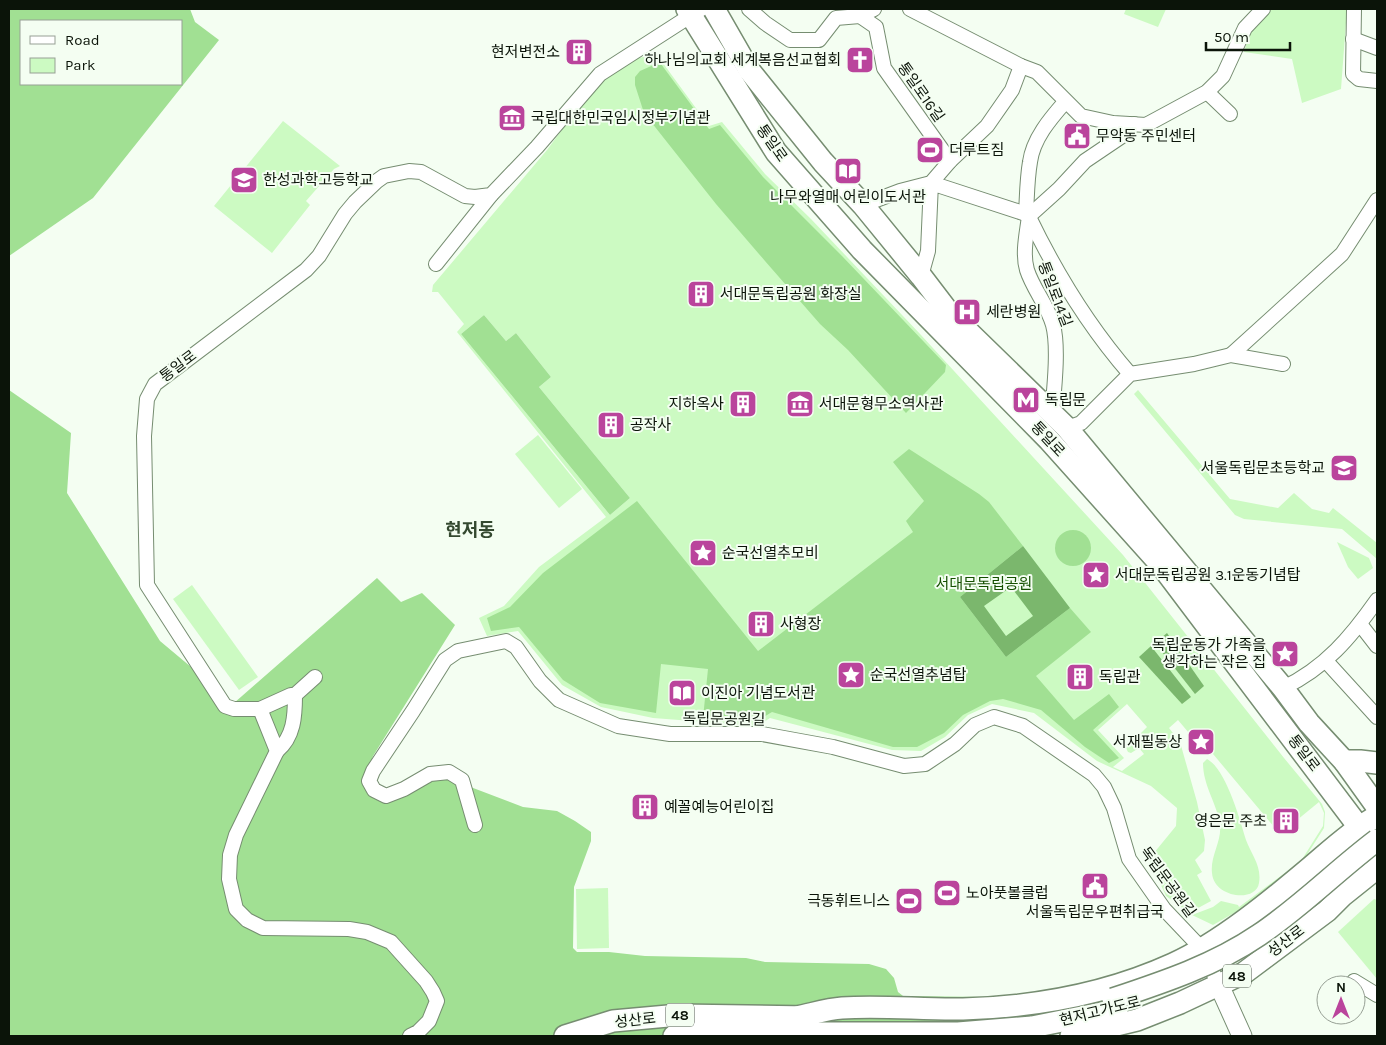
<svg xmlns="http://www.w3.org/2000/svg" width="1386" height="1045" font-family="Karla,'Noto Sans KR',sans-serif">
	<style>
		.green { fill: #ccfac2; fill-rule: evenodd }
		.forest { fill: #a1e093; fill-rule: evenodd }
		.water { fill: #7bb76d; fill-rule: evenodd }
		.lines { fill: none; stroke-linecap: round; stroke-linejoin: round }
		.street-casing { stroke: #768d71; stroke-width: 16 }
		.secondary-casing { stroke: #768d71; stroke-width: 21 }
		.primary-casing { stroke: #768d71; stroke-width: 24 }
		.street { stroke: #fff; stroke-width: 14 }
		.secondary { stroke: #fff; stroke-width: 19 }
		.primary { stroke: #fff; stroke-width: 21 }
		.primary-bridge-casing { stroke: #768d71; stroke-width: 24; stroke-linecap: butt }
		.primary-bridge { stroke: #fff; stroke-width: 21 }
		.labels { text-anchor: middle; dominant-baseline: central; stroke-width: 4; stroke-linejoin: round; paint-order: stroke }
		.shield { fill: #f4fef2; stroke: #515a4f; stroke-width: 1 }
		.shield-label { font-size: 14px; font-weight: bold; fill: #0b1409 }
		.poi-label { font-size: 15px; fill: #0b1409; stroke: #f4fef2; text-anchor: start }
		.street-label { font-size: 15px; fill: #0b1409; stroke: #f4fef2 }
		.park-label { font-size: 15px; fill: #155000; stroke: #f4fef2 }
		.quarter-label { font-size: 18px; font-weight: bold; fill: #344930; stroke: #f4fef2 }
	</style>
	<rect width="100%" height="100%" fill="#f4fef2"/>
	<!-- green -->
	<g class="green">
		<polygon points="1126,9 1166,9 1158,27 1124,14"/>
		<polygon points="1271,9 1347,9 1341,89 1302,103 1292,59 1244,52 1250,32"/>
		<path d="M647,56l13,3 49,67 13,-4 43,52 46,45 110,116 202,220 161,203 38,46 3,8 -1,16 -21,33 -55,44 -35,20 -21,-10 -26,-19 -17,-37 27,-33 1,-18 -26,-22 -54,-25 -63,-48 -42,-9 -24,11 -23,22 -24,14 -29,-1 -122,-32 -12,8 -105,-8 -52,-11 -39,-22 -44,-54 -31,5 -8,-18 25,-12 35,-39 67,-50 -149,-185 7,-8 -26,-32h-6l1,-7 114,-135 48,-65 32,-24zM484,315l22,26 10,-8 35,44 -12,10 91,111 -20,17 -149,-181zM1127,704l20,23 -21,21 2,4 3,1 8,-5 5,6 -22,17 -9,-4 11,-9 -26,-28zM1178,720l16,19 7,-6 8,9 -7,7 2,2 4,-3 72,86 39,-32 5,11 -1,13 -22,35 -62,46 -1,-2 -17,-4 -8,6 -21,8 -3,-2 22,-12 -14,-26 5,-3 -7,-12 9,-9 1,-11 -8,-38 -17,-60 -11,-14z"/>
		<polygon points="283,121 340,166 334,169 306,201 310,205 272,253 214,206"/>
		<polygon points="1138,390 1230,499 1278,508 1294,493 1312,509 1329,513 1333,508 1377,543 1377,559 1342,529 1244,519 1235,515 1134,394"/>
		<polygon points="538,435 582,489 559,508 515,454"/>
		<polygon points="1337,542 1369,558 1373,568 1358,579 1348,567"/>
		<polygon points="192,585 258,677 239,690 173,599"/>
		<path d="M1207,759c19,10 33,61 39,81 5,14 16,26 13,43 -3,20 -45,15 -47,-10 -2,-17 10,-32 8,-48 -3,-22 -17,-39 -17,-62z"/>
		<polygon points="608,888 609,948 577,949 576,889"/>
		<polygon points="1374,899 1377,900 1377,979 1338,932"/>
	</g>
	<!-- forest -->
	<g class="forest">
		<path d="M9,9h181l5,13 24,18 -126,158 -84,58zM181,21v63h-160v-63z"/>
		<polygon points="658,63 661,64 709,129 720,125 763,177 842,256 946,365 945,372 906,413 848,350 820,324 765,261 716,204 644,113 635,85 635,77 640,71"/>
		<polygon points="484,315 506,341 516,333 551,377 539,387 630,498 610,515 461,334"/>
		<polygon points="9,390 71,433 67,493 160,641 234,703 377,578 401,602 422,593 455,625 373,756 364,782 386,800 431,778 447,776 460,783 523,807 557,811 575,821 591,832 591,841 574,887 573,948 577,952 609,952 645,956 746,958 765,962 869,964 886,969 894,978 898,992 903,996 990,997 1014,1010 1025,1026 1027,1036 9,1036"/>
		<polygon points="909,449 979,494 989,502 1023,546 960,597 1006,657 1070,608 1091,632 1036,676 1074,720 1109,694 1119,707 1093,730 1119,758 1109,763 1085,747 1041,710 1003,699 990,701 963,715 944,733 917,747 893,747 772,712 757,721 703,718 708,669 661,664 656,713 600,703 563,680 519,627 491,631 487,618 510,607 543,573 637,501 758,651 913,532 906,521 924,501 893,462"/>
		<circle cx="1073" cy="548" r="18"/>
	</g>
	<!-- water -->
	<g class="water">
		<path d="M1023,546l47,62 -64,49 -46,-60zM1011,587l22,29 -27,20 -22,-30z"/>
		<polygon points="1167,633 1204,686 1195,694 1155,643"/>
		<polygon points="1151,646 1191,697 1182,704 1139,657"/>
	</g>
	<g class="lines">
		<defs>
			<g id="street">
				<polyline points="749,9 765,23 790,40 819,40 836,18 860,16 874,9"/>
				<polyline points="910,9 1021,66 1037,72 1081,116 1113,123 1146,125 1207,92 1223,76 1245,28 1263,9"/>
				<polyline points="1354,9 1353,74 1359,79 1377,81"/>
				<polyline points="860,16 876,27 884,68 950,161"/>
				<polyline points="1353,39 1377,48"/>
				<polyline points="1207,92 1230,114"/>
				<polyline points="863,205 900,191 931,183 950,161 987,126 1012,90 1021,66"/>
				<path d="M1026,214c1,-17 1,-35 4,-52 3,-23 20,-43 35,-60"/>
				<path d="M1029,217c27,56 60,110 101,157"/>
				<polyline points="436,264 491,195"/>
				<polyline points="921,276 928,251 931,183 1026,214 1029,216"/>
				<polyline points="1231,355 1342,254 1377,200"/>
				<path d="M1052,414c2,-23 7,-67 1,-89 -5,-19 -20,-36 -26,-55 -5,-17 0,-37 2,-54l30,-27 26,-28 37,-25 12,-12"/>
				<polyline points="1067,428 1081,423 1130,374 1194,364 1231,355 1283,364"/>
				<polyline points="1360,624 1377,646"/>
				<polyline points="1326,661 1377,717"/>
				<path d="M1283,688c42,-20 68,-51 94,-88"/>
				<polyline points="295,695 315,677"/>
				<path d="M260,709l31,-14h4c0,21 -1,42 -18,56"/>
				<polyline points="475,825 462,780 449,772 430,774 404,789 386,796 374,790 369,781 373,771 413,711 445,660 458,651 506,641 516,647 540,681 559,700 618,726 670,734 762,734 833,747 904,766 925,764 955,744 975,725 994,717 1023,726 1094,775 1104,787 1114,808 1129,859 1164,909 1201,948 1219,985"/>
				<polyline points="1354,981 1377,995"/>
				<polyline points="410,1036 418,1032 429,1021 437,1001 433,992 426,981 391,942 367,932 349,929 263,928 247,920 236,909 229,879 230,855 236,835 277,751 260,709 234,709 225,706 147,585 144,436 147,399 155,384 306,270 319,256 345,214 355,202 377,181 384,176 409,171 421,172 465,196 475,197 491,195 537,147 600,74 701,9"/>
			</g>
			<polyline id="secondary" points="1219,985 1242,1036"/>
			<g id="primary">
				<polyline points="687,9 776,152 862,250 1049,440 1161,565 1377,851"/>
				<polyline points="714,9 749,70 823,162 863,205 921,276 950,314 1067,428 1283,688 1309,723 1344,761 1377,807"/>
				<polyline points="1344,761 1360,761 1377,763"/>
				<path d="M797,1017c15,-3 30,-8 45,-9 40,-3 81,2 121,1 72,-2 144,-15 210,-45 47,-21 100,-65 139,-98 20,-17 38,-34 60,-47"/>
				<polyline points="779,1033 958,1033 1032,1027 1117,1010"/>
				<polyline points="565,1036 613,1021 679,1015 810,1017"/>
				<path d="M674,1036c38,-4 80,-8 119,-1"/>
				<polyline points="1071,1036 1137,1020 1180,1003 1244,973 1327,911 1342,896 1377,868"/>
			</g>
		</defs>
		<!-- street casing -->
		<use href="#street" class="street-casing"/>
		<!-- secondary casing -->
		<use href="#secondary" class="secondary-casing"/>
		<!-- primary casing -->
		<use href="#primary" class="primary-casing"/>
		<!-- street -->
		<use href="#street" class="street"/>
		<!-- secondary -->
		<use href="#secondary" class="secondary"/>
		<!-- primary -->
		<use href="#primary" class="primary"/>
		<defs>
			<path id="primary-bridge" d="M1113,999c51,-17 102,-34 146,-64 42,-28 78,-65 118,-95"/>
		</defs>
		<!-- primary-bridge casing -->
		<use href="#primary-bridge" class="primary-bridge-casing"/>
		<!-- primary-bridge -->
		<use href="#primary-bridge" class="primary-bridge"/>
	</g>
	<!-- icons -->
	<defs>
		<symbol id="building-square" viewBox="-11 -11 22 22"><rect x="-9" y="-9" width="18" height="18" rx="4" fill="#ba449c" stroke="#f4fef2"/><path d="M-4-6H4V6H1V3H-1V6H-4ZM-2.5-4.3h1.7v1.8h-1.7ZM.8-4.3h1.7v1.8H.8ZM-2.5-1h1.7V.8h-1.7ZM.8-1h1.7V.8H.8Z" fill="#fff"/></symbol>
		<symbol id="church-square" viewBox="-11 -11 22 22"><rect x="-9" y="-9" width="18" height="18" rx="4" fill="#ba449c" stroke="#f4fef2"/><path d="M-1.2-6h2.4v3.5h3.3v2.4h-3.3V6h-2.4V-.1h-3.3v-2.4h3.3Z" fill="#fff"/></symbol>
		<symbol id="museum-square" viewBox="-11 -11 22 22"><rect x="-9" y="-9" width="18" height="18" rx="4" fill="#ba449c" stroke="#f4fef2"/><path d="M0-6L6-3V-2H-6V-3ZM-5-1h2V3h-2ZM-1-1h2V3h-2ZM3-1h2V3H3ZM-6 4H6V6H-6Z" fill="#fff"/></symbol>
		<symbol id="civic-square" viewBox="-11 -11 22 22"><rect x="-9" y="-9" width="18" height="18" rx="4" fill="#ba449c" stroke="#f4fef2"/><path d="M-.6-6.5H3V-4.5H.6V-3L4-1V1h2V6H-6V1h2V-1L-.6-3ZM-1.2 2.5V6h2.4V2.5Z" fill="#fff"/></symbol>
		<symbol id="stadium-square" viewBox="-11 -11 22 22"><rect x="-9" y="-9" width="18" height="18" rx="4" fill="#ba449c" stroke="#f4fef2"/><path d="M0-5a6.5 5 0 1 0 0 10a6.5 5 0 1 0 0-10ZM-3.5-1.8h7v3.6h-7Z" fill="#fff"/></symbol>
		<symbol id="library-square" viewBox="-11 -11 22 22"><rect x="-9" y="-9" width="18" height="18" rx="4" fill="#ba449c" stroke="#f4fef2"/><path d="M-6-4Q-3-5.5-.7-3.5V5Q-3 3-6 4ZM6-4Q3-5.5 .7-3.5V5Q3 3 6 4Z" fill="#fff"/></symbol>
		<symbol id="school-square" viewBox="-11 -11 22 22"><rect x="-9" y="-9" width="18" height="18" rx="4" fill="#ba449c" stroke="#f4fef2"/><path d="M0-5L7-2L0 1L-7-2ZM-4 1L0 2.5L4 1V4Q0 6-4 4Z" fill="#fff"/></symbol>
		<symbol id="hospital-square" viewBox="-11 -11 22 22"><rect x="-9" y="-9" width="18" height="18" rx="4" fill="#ba449c" stroke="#f4fef2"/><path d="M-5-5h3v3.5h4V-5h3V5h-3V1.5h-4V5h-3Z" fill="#fff"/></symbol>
		<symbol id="metro-square" viewBox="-11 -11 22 22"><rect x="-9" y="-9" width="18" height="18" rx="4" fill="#ba449c" stroke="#f4fef2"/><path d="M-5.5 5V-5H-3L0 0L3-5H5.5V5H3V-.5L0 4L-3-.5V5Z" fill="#fff"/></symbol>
		<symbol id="sight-square" viewBox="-11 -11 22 22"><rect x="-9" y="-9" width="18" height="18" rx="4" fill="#ba449c" stroke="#f4fef2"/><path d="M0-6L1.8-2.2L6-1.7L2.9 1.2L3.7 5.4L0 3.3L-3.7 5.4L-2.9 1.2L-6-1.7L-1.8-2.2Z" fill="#fff"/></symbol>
	</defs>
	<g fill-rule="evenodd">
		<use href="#building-square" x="563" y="36" width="32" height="32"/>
		<use href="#church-square" x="844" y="44" width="32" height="32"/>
		<use href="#museum-square" x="496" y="102" width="32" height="32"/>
		<use href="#civic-square" x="1061" y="120" width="32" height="32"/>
		<use href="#stadium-square" x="914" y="134" width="32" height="32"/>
		<use href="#library-square" x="832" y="155" width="32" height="32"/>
		<use href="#school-square" x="228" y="164" width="32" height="32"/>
		<use href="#building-square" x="685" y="278" width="32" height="32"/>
		<use href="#hospital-square" x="951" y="296" width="32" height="32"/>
		<use href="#metro-square" x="1010" y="384" width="32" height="32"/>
		<use href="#building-square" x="727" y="388" width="32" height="32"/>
		<use href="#museum-square" x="784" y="388" width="32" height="32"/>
		<use href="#building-square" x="595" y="409" width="32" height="32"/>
		<use href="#school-square" x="1328" y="452" width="32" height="32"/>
		<use href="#sight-square" x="687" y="537" width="32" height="32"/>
		<use href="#sight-square" x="1080" y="559" width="32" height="32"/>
		<use href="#building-square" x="745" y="608" width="32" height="32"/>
		<use href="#sight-square" x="1269" y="638" width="32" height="32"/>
		<use href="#sight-square" x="835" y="659" width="32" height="32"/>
		<use href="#building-square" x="1064" y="661" width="32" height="32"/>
		<use href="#library-square" x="666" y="677" width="32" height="32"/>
		<use href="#sight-square" x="1185" y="726" width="32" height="32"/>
		<use href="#building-square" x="629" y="791" width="32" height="32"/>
		<use href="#building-square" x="1270" y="805" width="32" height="32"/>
		<use href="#civic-square" x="1079" y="870" width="32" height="32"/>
		<use href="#stadium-square" x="931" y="877" width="32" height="32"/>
		<use href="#stadium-square" x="893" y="885" width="32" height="32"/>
	</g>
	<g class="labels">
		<!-- shield labels -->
		<g class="shield">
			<rect x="1223" y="964.5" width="28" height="23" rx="4"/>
			<rect x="666" y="1003.5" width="28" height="23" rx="4"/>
		</g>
		<g class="shield-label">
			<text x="1237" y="976">48</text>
			<text x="680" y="1015">48</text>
		</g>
		<!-- poi labels -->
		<g class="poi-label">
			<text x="560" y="52" text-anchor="end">현저변전소</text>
			<text x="841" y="60" text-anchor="end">하나님의교회 세계복음선교협회</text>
			<text x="531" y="118">국립대한민국임시정부기념관</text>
			<text x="1096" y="136">무악동 주민센터</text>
			<text x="949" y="150">더루트짐</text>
			<text x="263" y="180">한성과학고등학교</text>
			<text x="848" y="197" text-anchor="middle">나무와열매 어린이도서관</text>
			<text x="720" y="294">서대문독립공원 화장실</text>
			<text x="986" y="312">세란병원</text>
			<text x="1045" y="400">독립문</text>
			<text x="724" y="404" text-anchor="end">지하옥사</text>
			<text x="819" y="404">서대문형무소역사관</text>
			<text x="630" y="425">공작사</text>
			<text x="1325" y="468" text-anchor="end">서울독립문초등학교</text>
			<text x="722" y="553">순국선열추모비</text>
			<text x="1115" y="575">서대문독립공원 3.1운동기념탑</text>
			<text x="780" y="624">사형장</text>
			<text x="1266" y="645" text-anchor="end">독립운동가 가족을<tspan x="1266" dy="17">생각하는 작은 집</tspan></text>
			<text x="870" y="675">순국선열추념탑</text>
			<text x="1099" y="677">독립관</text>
			<text x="701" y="693">이진아 기념도서관</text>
			<text x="1182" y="742" text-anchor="end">서재필동상</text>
			<text x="664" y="807">예꼴예능어린이집</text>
			<text x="1267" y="821" text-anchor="end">영은문 주초</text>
			<text x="966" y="893">노아풋볼클럽</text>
			<text x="890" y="901" text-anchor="end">극동휘트니스</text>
			<text x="1095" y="912" text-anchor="middle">서울독립문우편취급국</text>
		</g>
		<!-- street labels -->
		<g class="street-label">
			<text transform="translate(921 92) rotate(55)">통일로16길</text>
			<text transform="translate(772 143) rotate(55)">통일로</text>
			<text transform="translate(1055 294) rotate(69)">통일로14길</text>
			<text transform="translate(178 366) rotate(-37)">통일로</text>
			<text transform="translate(1048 439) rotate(47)">통일로</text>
			<text transform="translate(724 719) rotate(1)">독립문공원길</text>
			<text transform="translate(1304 753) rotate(53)">통일로</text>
			<text transform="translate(1168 882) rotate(54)">독립문공원길</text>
			<text transform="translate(1286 941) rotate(-37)">성산로</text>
			<text transform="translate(1100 1011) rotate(-14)">현저고가도로</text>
			<text transform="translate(635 1020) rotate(-6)">성산로</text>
		</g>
		<!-- park labels -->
		<g class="park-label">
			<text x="984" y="584">서대문독립공원</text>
		</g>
		<!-- quarter labels -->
		<g class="quarter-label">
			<text x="470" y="530">현저동</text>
		</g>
	</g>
	<!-- border -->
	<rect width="1386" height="1045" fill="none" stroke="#0b1409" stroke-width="20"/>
	<!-- legend -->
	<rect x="20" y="20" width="162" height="65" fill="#f4fef2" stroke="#97a095"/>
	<rect x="30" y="36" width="25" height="8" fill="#ffffff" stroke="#97a095"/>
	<text x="65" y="45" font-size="15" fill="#0b1409">Road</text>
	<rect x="30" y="58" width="25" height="15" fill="#ccfac2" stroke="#97a095"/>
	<text x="65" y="70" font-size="15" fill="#0b1409">Park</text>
	<!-- north arrow -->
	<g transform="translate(1341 1000)"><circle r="24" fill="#f4fef2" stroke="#97a095"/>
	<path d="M0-4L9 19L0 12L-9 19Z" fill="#ba449c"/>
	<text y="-8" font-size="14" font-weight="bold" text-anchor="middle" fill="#0b1409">N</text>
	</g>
	<!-- scale -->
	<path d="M1206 42v8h84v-8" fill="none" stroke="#0b1409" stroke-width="2.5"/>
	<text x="1214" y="42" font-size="15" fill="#0b1409" stroke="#f4fef2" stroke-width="4" paint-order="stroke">50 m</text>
</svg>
